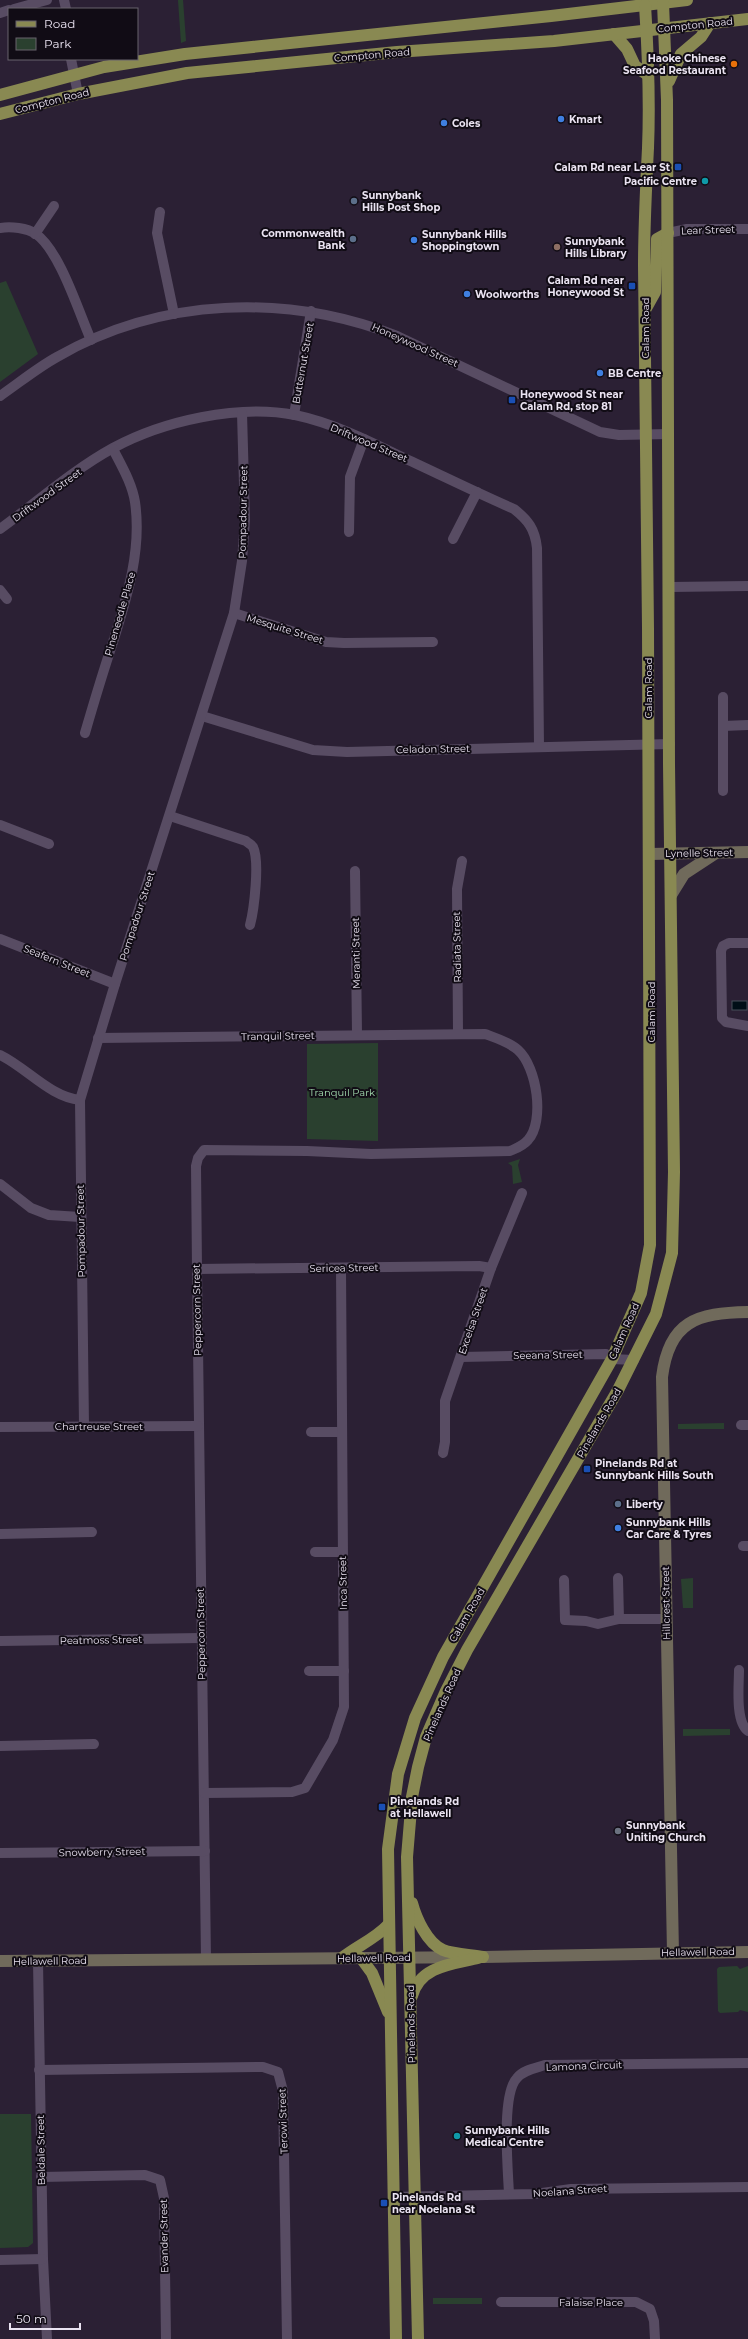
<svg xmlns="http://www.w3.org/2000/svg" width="748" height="2339" font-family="Montserrat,sans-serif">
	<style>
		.green { fill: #2a402f }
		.water { fill: #000f17; stroke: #464f58 }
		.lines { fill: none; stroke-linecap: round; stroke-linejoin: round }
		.street { stroke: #584c63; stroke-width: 10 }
		.secondary { stroke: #706a5b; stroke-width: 12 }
		.primary { stroke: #898952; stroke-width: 12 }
		.food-dot { fill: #e8710a; stroke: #110c15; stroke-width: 1.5 }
		.shop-dot { fill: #3f7fe0; stroke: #110c15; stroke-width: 1.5 }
		.transit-dot { fill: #1a4fb4; stroke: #110c15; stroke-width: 1.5 }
		.culture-dot { fill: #0f9aa8; stroke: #110c15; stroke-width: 1.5 }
		.service-dot { fill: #5c6f8a; stroke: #110c15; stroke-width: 1.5 }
		.education-dot { fill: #8d6e63; stroke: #110c15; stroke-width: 1.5 }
		.worship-dot { fill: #6b7280; stroke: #110c15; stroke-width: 1.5 }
		.labels { text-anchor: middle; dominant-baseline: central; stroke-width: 4; stroke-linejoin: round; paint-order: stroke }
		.street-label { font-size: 10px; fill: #eae3f1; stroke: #110c15 }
		.poi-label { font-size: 10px; font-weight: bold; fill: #eae3f1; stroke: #110c15; text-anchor: start }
		.park-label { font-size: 10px; fill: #a4ddb0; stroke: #110c15 }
	</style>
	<rect width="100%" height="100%" fill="#2b2034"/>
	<!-- green -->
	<g class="green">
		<polygon points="178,0 183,0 186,41 181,43"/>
		<polygon points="6,281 38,354 0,382 0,283"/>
		<polygon points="378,1043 378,1141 307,1139 307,1044"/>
		<polygon points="520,1159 518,1165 522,1182 513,1184 512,1166 508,1163"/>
		<polygon points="724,1423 724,1429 678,1429 678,1424"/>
		<polygon points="693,1578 693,1608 683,1608 681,1579"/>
		<polygon points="683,1729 730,1729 730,1735 683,1736"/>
		<polygon points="737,1966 740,1969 748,1966 748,2012 740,2010 738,2012 720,2013 718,2011 717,1969 719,1967"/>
		<polygon points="0,2114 31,2114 33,2243 28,2247 0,2248"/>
		<rect x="433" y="2298" width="49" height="6"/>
	</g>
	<!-- water -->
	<g class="water">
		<rect x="732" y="1001" width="15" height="9"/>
		<polygon points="688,1530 695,1530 691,1541 685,1536"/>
	</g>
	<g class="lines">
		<!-- street -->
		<g class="street">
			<polyline points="64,0 66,9"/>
			<polyline points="14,9 47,0"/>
			<polyline points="0,13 9,10"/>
			<polyline points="71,59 78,94"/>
			<polyline points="160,212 157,233 174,314"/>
			<path d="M0,228c11,-2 27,0 36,6 24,17 43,79 55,106"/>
			<polyline points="668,233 687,229 748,229"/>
			<polyline points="35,234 54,206"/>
			<path d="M0,396c19,-13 37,-28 57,-39 104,-60 230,-64 340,-21l203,96 19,3 50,-1"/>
			<polyline points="294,415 311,311"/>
			<path d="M0,529c37,-27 73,-59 113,-81 50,-27 125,-44 182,-33 38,8 74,26 109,43 37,17 73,35 110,51 14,11 21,20 23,39l2,199"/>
			<polyline points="349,532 350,477 364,439"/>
			<polyline points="453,539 477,492"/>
			<polyline points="670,587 748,586"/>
			<polyline points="0,590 7,599"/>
			<polyline points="234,613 326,642 344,643 433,642"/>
			<polyline points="202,716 313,750 347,752 670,744"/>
			<polyline points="723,726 748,725"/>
			<path d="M85,733c9,-31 18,-61 28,-91 14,-45 29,-92 22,-140 -3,-19 -14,-37 -22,-53"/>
			<polyline points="723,791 723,697"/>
			<path d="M170,816l76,25c2,2 6,4 7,6 7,14 1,63 -3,78"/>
			<polyline points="0,825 49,844"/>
			<polyline points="355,871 357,1034"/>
			<polyline points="0,939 115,984"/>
			<polyline points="748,943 729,943 723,946 721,951 722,1018 726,1022 748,1026"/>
			<polyline points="458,1033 457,889 462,861"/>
			<path d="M98,1038l387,-4c11,4 24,8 33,16 19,17 27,71 10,90 -5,6 -11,8 -18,11l-139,3 -64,-3 -103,-1 -6,8 -2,8 1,103 9,691"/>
			<path d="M0,1055c27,13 50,42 80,45"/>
			<polyline points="0,1184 31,1208 49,1215 80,1217"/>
			<polyline points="197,1269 479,1266 491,1268"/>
			<polyline points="461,1357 606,1354 612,1359 634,1360"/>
			<polyline points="741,1425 748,1425"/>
			<polyline points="84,1426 80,1100 115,984 234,613 242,561 245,520 242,413"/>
			<polyline points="0,1427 198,1426"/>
			<polyline points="311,1432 342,1432"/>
			<polyline points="443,1453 445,1442 445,1401 491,1268 522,1193"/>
			<polyline points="0,1534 92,1532"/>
			<polyline points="743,1546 748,1546"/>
			<polyline points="315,1552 342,1552"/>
			<polyline points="618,1578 619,1619"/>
			<polyline points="564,1580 565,1620 586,1621 598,1624 619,1619 666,1619"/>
			<polyline points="0,1641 201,1638"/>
			<path d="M739,1670c0,15 -4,52 9,61"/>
			<polyline points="309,1671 344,1671"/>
			<polyline points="0,1746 94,1744"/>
			<polyline points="204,1793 292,1792 305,1788 333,1740 344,1707 341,1268"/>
			<polyline points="0,1853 205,1851"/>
			<polyline points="38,1961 43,2259 47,2339"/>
			<polyline points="39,2070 263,2067 278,2072 283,2091 287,2339"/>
			<polyline points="41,2177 145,2175 160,2180 164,2198 166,2339"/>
			<path d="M509,2194c-1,-24 -8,-100 8,-116 6,-8 19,-10 28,-13l203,-2"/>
			<polyline points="393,2197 535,2194 571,2189 748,2187"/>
			<polyline points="0,2260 43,2259"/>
			<polyline points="501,2302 636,2302 650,2309 654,2321 655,2339"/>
		</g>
		<!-- secondary -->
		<g class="secondary">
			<polyline points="650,854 748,852"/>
			<polyline points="671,895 684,874 716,853"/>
			<path d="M673,1953l-11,-576c7,-56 35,-64 86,-65"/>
			<polyline points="0,1961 483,1957 748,1952"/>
		</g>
		<!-- primary -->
		<g class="primary">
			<polyline points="614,34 627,49 635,66 648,75"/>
			<polyline points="669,81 681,54 701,37 710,23"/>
			<polyline points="0,95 104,67 185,54 551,16 687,0"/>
			<polyline points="0,114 78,94 187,73 397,52 554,41 748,19"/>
			<polyline points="645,310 655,292 657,239 668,233"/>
			<path d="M412,1903c4,15 15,40 31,47 9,4 29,5 40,7"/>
			<path d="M342,1958c15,-12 33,-19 46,-33"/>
			<polyline points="361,1958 372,1973 388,2012"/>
			<path d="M412,1996c8,-30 40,-32 66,-38"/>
			<path d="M396,2339l-8,-490 10,-75 17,-56 28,-61 169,-298 29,-66 9,-48 -2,-617 -4,-362c0,-39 2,-79 4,-118 2,-48 0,-96 -3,-143"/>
			<polyline points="418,2339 407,1857 412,1797 418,1767 426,1737 446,1691 467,1650 618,1390 656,1314 672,1253 674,1172 669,764 667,100 663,3"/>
		</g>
	</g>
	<!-- markers -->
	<circle class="food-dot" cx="734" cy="64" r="4"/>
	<g class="shop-dot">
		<circle cx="561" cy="119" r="4"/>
		<circle cx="444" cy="123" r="4"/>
		<circle cx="414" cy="240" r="4"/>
		<circle cx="467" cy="294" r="4"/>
		<circle cx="600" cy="373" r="4"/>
		<circle cx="618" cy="1528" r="4"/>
	</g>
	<g class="transit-dot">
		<rect x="674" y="163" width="8" height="8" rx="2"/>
		<rect x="628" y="282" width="8" height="8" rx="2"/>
		<rect x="508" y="396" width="8" height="8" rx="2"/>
		<rect x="583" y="1465" width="8" height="8" rx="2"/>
		<rect x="378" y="1803" width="8" height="8" rx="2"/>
		<rect x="380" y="2199" width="8" height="8" rx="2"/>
	</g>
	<g class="culture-dot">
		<circle cx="705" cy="181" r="4"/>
		<circle cx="457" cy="2136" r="4"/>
	</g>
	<g class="service-dot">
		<circle cx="354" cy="201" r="4"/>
		<circle cx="353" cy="239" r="4"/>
		<circle cx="618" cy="1504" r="4"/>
	</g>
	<circle class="education-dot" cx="557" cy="247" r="4"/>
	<circle class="worship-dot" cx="618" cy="1831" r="4"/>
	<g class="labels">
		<!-- street labels -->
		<g class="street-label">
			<text transform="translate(695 25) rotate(-6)">Compton Road</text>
			<text transform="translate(372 55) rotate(-5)">Compton Road</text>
			<text transform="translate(52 101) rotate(-14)">Compton Road</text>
			<text transform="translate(708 230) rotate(-2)">Lear Street</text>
			<text transform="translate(645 328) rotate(-90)">Calam Road</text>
			<text transform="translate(415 345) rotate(24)">Honeywood Street</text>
			<text transform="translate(303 363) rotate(-80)">Butternut Street</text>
			<text transform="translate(369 443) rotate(23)">Driftwood Street</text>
			<text transform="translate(47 495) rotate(-36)">Driftwood Street</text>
			<text transform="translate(243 512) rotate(-89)">Pompadour Street</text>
			<text transform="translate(120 614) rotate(-74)">Pineneedle Place</text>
			<text transform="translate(285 629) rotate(17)">Mesquite Street</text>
			<text transform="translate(648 688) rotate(-90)">Calam Road</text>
			<text transform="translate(433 749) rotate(-1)">Celadon Street</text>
			<text transform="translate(699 853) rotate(-1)">Lynelle Street</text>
			<text transform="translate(137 916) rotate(-72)">Pompadour Street</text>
			<text transform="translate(457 947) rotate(-91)">Radiata Street</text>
			<text transform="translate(356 953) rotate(-91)">Meranti Street</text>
			<text transform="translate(57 961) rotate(22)">Seafern Street</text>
			<text transform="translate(651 1012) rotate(-90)">Calam Road</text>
			<text transform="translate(278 1036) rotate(-1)">Tranquil Street</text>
			<text transform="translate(81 1231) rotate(-91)">Pompadour Street</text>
			<text transform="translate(344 1268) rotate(-1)">Sericea Street</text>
			<text transform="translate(197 1310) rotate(-91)">Peppercorn Street</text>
			<text transform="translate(473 1321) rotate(-71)">Excelsa Street</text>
			<text transform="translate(624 1331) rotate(-66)">Calam Road</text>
			<text transform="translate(548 1355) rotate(-1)">Seeana Street</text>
			<text transform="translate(599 1423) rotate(-60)">Pinelands Road</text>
			<text x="99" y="1426">Chartreuse Street</text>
			<text transform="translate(343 1583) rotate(-91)">Inca Street</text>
			<text transform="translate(666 1603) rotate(-91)">Hillcrest Street</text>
			<text transform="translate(467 1615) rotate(-60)">Calam Road</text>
			<text transform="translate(201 1634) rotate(-91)">Peppercorn Street</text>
			<text transform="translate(101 1640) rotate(-1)">Peatmoss Street</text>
			<text transform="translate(442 1705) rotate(-66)">Pinelands Road</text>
			<text transform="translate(102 1852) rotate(-1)">Snowberry Street</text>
			<text transform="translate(698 1952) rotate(-1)">Hellawell Road</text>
			<text transform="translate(374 1958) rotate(-1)">Hellawell Road</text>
			<text transform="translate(50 1961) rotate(-1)">Hellawell Road</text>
			<text transform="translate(411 2024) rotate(-91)">Pinelands Road</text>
			<text transform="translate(584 2066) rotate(-2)">Lamona Circuit</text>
			<text transform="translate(283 2121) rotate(-92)">Terowi Street</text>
			<text transform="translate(41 2150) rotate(-91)">Beldale Street</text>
			<text transform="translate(570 2191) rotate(-4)">Noelana Street</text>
			<text transform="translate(164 2236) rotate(-91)">Evander Street</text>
			<text x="591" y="2302">Falaise Place</text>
		</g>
		<!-- poi labels -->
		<g class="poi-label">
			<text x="726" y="58" text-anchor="end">Haoke Chinese<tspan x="726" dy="12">Seafood Restaurant</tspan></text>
			<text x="569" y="119">Kmart</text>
			<text x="452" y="123">Coles</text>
			<text x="670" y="167" text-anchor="end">Calam Rd near Lear St</text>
			<text x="697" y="181" text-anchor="end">Pacific Centre</text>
			<text x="362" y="195">Sunnybank<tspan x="362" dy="12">Hills Post Shop</tspan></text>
			<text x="345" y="233" text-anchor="end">Commonwealth<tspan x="345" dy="12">Bank</tspan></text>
			<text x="422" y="234">Sunnybank Hills<tspan x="422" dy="12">Shoppingtown</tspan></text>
			<text x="565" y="241">Sunnybank<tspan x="565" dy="12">Hills Library</tspan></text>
			<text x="624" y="280" text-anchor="end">Calam Rd near<tspan x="624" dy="12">Honeywood St</tspan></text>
			<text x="475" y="294">Woolworths</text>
			<text x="608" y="373">BB Centre</text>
			<text x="520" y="394">Honeywood St near<tspan x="520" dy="12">Calam Rd, stop 81</tspan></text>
			<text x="595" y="1463">Pinelands Rd at<tspan x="595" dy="12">Sunnybank Hills South</tspan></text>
			<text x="626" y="1504">Liberty</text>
			<text x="626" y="1522">Sunnybank Hills<tspan x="626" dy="12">Car Care &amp; Tyres</tspan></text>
			<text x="390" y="1801">Pinelands Rd<tspan x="390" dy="12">at Hellawell</tspan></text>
			<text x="626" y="1825">Sunnybank<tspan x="626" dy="12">Uniting Church</tspan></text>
			<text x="465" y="2130">Sunnybank Hills<tspan x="465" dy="12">Medical Centre</tspan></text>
			<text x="392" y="2197">Pinelands Rd<tspan x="392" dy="12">near Noelana St</tspan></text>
		</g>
		<!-- park labels -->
		<g class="park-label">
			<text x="342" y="1092">Tranquil Park</text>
		</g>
	</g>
	<!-- legend -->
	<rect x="8" y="8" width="130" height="52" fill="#110c15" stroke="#68626d"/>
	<rect x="16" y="21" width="20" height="6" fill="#898952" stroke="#68626d"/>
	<text x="44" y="28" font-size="12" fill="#eae3f1">Road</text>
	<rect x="16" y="38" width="20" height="12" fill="#2a402f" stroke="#68626d"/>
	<text x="44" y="48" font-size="12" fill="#eae3f1">Park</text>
	<!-- scale -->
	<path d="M10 2323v6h70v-6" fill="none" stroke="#eae3f1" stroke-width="2"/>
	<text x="16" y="2323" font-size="12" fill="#eae3f1" stroke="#110c15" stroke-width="3" paint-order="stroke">50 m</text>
</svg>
